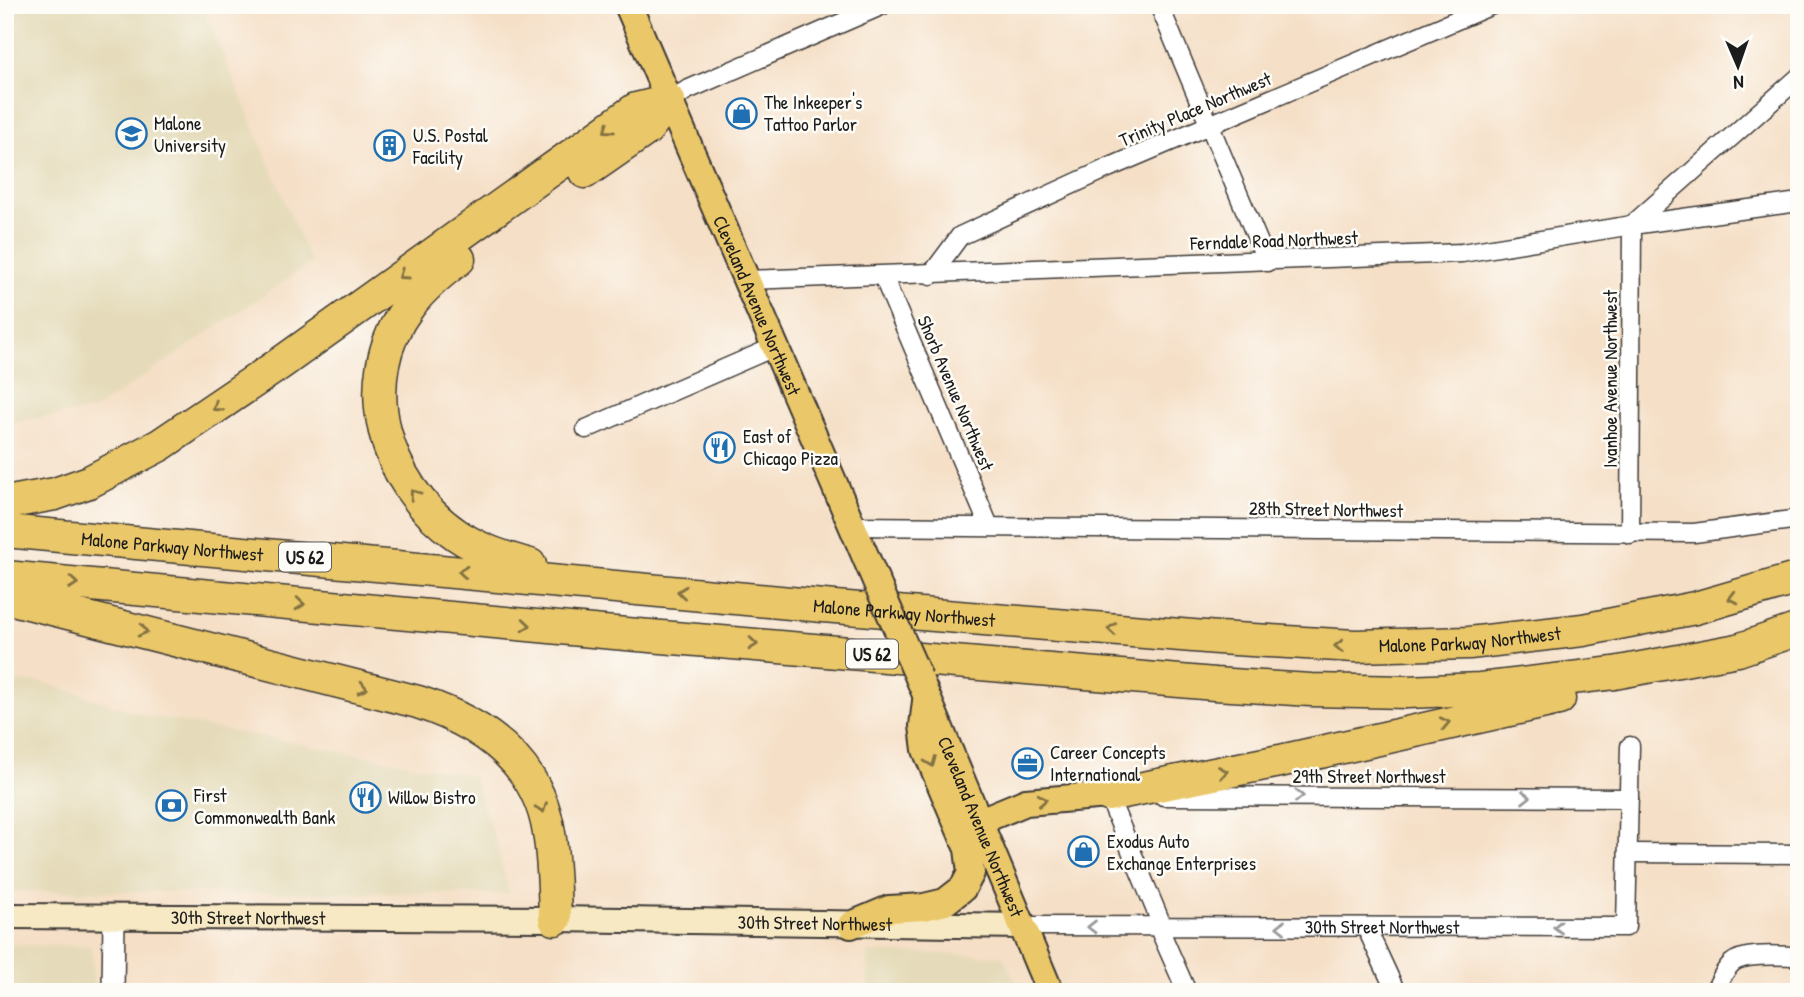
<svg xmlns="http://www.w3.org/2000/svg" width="1804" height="997" font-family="'Patrick Hand',sans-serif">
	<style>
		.built { fill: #e5dbba }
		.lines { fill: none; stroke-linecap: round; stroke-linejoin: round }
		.minor-casing { stroke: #3d3936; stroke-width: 21 }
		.tertiary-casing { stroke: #3d3936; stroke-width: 24 }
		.secondary-casing { stroke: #3d3936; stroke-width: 28 }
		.primary-casing { stroke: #3d3936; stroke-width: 30 }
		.motorway-casing { stroke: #3d3936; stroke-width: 35 }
		.minor { stroke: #fff; stroke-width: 18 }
		.tertiary { stroke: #fff; stroke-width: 21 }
		.secondary { stroke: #f7e9c3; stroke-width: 24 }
		.primary { stroke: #eac769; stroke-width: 26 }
		.motorway { stroke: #eac769; stroke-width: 32 }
		.primary-bridge-casing { stroke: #3d3936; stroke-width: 30; stroke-linecap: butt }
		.primary-bridge { stroke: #eac769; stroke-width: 26 }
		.oneway { stroke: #837242 }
		.oneway2 { stroke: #999 }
		.labels { text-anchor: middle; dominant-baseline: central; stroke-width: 5; stroke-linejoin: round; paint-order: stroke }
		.shield { fill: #fdfcf7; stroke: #605f5e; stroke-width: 2 }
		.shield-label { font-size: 18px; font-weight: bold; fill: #1c1c1c }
		.poi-label { font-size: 19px; fill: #1c1c1c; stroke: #fdfcf7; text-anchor: start }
		.street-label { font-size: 19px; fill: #1c1c1c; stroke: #fdfcf7 }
	</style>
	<rect width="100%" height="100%" fill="#fdfcf7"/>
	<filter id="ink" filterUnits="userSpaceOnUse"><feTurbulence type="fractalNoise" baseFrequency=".0143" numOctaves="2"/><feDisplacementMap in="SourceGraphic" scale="14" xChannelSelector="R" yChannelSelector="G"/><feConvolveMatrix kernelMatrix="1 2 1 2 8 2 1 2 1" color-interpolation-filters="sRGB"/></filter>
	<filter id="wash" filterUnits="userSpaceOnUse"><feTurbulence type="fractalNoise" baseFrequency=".00686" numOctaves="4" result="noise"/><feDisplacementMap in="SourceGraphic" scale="28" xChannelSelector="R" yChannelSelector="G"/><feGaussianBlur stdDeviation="1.57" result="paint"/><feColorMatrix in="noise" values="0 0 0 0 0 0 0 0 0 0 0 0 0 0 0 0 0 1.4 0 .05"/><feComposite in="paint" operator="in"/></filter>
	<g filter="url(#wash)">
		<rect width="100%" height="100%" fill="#f5dfc6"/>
		<!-- built -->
		<g class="built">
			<polygon points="5,5 202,5 311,263 94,410 5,423"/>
			<polygon points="42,682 144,715 473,776 497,846 509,894 5,891 5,683"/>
			<polygon points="5,945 92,946 93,992 5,992"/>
			<polygon points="868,952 1003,956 1020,992 868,992"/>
		</g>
	</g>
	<g filter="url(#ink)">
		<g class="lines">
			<defs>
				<g id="minor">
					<polyline points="1159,5 1267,262"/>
					<polyline points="669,101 687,90 883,5"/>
					<polyline points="931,275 960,236 1108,168 1492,5"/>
					<polyline points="883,276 989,526"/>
					<polyline points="746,280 1462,253 1632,225 1799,202"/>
					<polyline points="586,429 774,347"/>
					<polyline points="852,526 1694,533 1799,519"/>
					<polyline points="1630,534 1632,225 1799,77"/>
					<polyline points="1117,796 1108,795 1159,918 1161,933 1187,992"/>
					<polyline points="1163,796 1629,798"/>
					<polyline points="1628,853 1799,854"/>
					<path id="s1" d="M1023,926l603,1 4,-181"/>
					<polyline points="1366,927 1396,992"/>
					<path d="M1714,992c5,-9 10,-22 18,-29 13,-11 50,-7 67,-7"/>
				</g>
				<polyline id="tertiary" points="113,992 114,917"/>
				<g id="secondary">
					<path id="s2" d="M5,916l550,3 468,7"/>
				</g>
				<g id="primary">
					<path id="s3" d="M628,5l251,583"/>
					<path id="s4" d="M919,678l131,314"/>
					<polyline points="980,821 1026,802 1108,795"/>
					<polyline points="851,925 889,909 924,907 945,902 963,888 971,873 968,849 926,750 923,726 926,701"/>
				</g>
				<g id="motorway">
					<polyline points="585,172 647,129 669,101"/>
					<path d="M459,259c-19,14 -36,28 -50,47 -56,74 -25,180 48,229 22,15 48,23 73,30"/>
					<polyline points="5,503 55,494 89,482 160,445 281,363 636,109 669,101"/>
					<path id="s5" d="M5,531l818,75 395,32 137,8 114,-3 114,-13 112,-22 104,-30"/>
					<polyline points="5,577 603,632 1215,684 1311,690 1407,692 1480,689 1614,673 1738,650 1799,629"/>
					<path d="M5,597l413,105c64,21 120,59 131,131 5,28 5,58 6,86"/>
					<polyline points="1108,795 1280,761 1559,699"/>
				</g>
			</defs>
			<!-- minor casing -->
			<use href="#minor" class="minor-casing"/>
			<!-- tertiary casing -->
			<use href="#tertiary" class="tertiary-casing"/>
			<!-- secondary casing -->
			<use href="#secondary" class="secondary-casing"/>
			<!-- primary casing -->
			<use href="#primary" class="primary-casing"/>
			<!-- motorway casing -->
			<use href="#motorway" class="motorway-casing"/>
			<!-- minor -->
			<use href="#minor" class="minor"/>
			<!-- tertiary -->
			<use href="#tertiary" class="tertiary"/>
			<!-- secondary -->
			<use href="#secondary" class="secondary"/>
			<!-- primary -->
			<use href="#primary" class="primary"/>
			<!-- motorway -->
			<use href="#motorway" class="motorway"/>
			<defs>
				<polyline id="primary-bridge" points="879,588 919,678"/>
			</defs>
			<!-- primary-bridge casing -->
			<use href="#primary-bridge" class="primary-bridge-casing"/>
			<!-- primary-bridge -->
			<use href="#primary-bridge" class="primary-bridge"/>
		</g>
		<!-- one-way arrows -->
		<defs><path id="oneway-chevron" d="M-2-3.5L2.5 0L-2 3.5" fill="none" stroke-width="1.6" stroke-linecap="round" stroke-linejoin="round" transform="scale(1.75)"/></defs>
		<g class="oneway">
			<use href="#oneway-chevron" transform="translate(608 129) rotate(145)"/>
			<use href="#oneway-chevron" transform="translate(403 275) rotate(145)"/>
			<use href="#oneway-chevron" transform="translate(217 407) rotate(145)"/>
			<use href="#oneway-chevron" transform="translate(414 494) rotate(-127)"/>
			<use href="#oneway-chevron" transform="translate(463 572) rotate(-175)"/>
			<use href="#oneway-chevron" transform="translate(73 583) rotate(5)"/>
			<use href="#oneway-chevron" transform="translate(682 592) rotate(-174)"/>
			<use href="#oneway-chevron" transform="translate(1733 598) rotate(165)"/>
			<use href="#oneway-chevron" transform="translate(300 604) rotate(5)"/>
			<use href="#oneway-chevron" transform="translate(526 625) rotate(5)"/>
			<use href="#oneway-chevron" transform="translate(1112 629) rotate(-175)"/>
			<use href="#oneway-chevron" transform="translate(143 631) rotate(14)"/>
			<use href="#oneway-chevron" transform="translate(753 644) rotate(5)"/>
			<use href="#oneway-chevron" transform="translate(1339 646) rotate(-178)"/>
			<use href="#oneway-chevron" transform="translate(363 688) rotate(14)"/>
			<use href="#oneway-chevron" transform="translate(1445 723) rotate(-12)"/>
			<use href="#oneway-chevron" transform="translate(931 762) rotate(68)"/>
			<use href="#oneway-chevron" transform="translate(1223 772) rotate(-10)"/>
			<use href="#oneway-chevron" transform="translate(1042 800) rotate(-4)"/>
			<use href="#oneway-chevron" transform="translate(542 808) rotate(70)"/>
		</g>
		<g class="oneway2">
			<use href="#oneway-chevron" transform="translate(1299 796)"/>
			<use href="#oneway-chevron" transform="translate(1526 797)"/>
			<use href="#oneway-chevron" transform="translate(1092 927) rotate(-180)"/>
			<use href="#oneway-chevron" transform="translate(1281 927) rotate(180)"/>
			<use href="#oneway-chevron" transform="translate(1558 927) rotate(-180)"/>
		</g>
	</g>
	<!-- icons -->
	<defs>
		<symbol id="shop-ring" viewBox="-11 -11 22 22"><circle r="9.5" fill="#fdfcf7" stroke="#1f6fb2" stroke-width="1.5"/><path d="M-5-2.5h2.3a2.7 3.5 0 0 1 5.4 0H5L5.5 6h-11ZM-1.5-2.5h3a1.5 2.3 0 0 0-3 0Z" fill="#1f6fb2"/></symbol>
		<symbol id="university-ring" viewBox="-11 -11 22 22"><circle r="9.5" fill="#fdfcf7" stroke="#1f6fb2" stroke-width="1.5"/><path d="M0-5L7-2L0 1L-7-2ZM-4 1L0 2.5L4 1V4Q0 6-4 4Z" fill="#1f6fb2"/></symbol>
		<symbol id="building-ring" viewBox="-11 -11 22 22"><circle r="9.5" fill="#fdfcf7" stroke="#1f6fb2" stroke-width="1.5"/><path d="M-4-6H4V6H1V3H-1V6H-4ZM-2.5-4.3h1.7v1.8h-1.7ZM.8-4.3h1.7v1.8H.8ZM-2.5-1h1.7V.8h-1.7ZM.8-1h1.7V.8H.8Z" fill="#1f6fb2"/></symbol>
		<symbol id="restaurant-ring" viewBox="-11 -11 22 22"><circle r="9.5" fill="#fdfcf7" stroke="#1f6fb2" stroke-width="1.5"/><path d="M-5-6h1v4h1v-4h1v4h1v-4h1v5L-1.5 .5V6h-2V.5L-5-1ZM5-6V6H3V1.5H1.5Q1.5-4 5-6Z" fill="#1f6fb2"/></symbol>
		<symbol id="office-ring" viewBox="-11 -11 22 22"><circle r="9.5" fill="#fdfcf7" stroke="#1f6fb2" stroke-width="1.5"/><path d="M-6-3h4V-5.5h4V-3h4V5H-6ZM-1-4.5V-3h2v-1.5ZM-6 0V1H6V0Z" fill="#1f6fb2"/></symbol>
		<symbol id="bank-ring" viewBox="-11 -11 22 22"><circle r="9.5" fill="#fdfcf7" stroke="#1f6fb2" stroke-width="1.5"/><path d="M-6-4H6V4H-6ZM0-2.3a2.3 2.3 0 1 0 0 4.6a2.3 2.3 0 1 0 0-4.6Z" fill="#1f6fb2"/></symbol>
	</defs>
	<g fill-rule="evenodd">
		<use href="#shop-ring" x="724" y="96" width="35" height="35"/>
		<use href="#university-ring" x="114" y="116" width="35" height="35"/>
		<use href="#building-ring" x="372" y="128" width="35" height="35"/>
		<use href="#restaurant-ring" x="702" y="430" width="35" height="35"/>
		<use href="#office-ring" x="1010" y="746" width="35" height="35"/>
		<use href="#restaurant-ring" x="348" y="780" width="35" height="35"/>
		<use href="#bank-ring" x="154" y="788" width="35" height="35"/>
		<use href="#shop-ring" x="1066" y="834" width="35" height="35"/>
	</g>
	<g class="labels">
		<!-- shield labels -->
		<g class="shield">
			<rect x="279" y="542.5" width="52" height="29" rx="5"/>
			<rect x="846" y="639.5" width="52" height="29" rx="5"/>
		</g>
		<g class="shield-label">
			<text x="305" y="557">US 62</text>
			<text x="872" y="654">US 62</text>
		</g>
		<!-- poi labels -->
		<g class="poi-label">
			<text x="764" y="102">The Inkeeper's<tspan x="764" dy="22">Tattoo Parlor</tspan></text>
			<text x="154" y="123">Malone<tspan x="154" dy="22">University</tspan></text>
			<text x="413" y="135">U.S. Postal<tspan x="413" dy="22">Facility</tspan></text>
			<text x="743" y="436">East of<tspan x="743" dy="22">Chicago Pizza</tspan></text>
			<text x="1050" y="752">Career Concepts<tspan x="1050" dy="22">International</tspan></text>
			<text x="194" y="795">First<tspan x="194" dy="22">Commonwealth Bank</tspan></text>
			<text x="388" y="797">Willow Bistro</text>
			<text x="1107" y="841">Exodus Auto<tspan x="1107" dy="22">Exchange Enterprises</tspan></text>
		</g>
		<!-- street labels -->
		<g class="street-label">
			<text transform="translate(1195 109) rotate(-23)">Trinity Place Northwest</text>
			<text transform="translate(1274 240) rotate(-2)">Ferndale Road Northwest</text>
			<text stroke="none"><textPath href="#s3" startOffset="327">Cleveland Avenue Northwest</textPath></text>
			<text transform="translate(1610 379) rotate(-90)">Ivanhoe Avenue Northwest</text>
			<text transform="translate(956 393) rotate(67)">Shorb Avenue Northwest</text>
			<text transform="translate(1326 509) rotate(1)">28th Street Northwest</text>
			<text stroke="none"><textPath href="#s5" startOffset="168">Malone Parkway Northwest</textPath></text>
			<text stroke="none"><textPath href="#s5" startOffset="903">Malone Parkway Northwest</textPath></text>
			<text stroke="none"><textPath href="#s5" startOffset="1470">Malone Parkway Northwest</textPath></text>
			<text x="1369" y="776">29th Street Northwest</text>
			<text stroke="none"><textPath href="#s4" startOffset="161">Cleveland Avenue Northwest</textPath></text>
			<text stroke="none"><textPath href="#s2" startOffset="243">30th Street Northwest</textPath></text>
			<text stroke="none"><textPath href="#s2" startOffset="810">30th Street Northwest</textPath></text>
			<text stroke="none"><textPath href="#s1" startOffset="359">30th Street Northwest</textPath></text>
		</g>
	</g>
	<!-- margin -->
	<rect width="1804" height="997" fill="none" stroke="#fdfcf7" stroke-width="28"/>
	<!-- north arrow -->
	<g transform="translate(1738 66) rotate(178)" stroke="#fdfcf7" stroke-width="5" paint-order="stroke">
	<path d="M0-5L12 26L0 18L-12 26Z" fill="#1c1c1c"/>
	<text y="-10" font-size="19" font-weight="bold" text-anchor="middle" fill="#1c1c1c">N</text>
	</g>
</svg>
